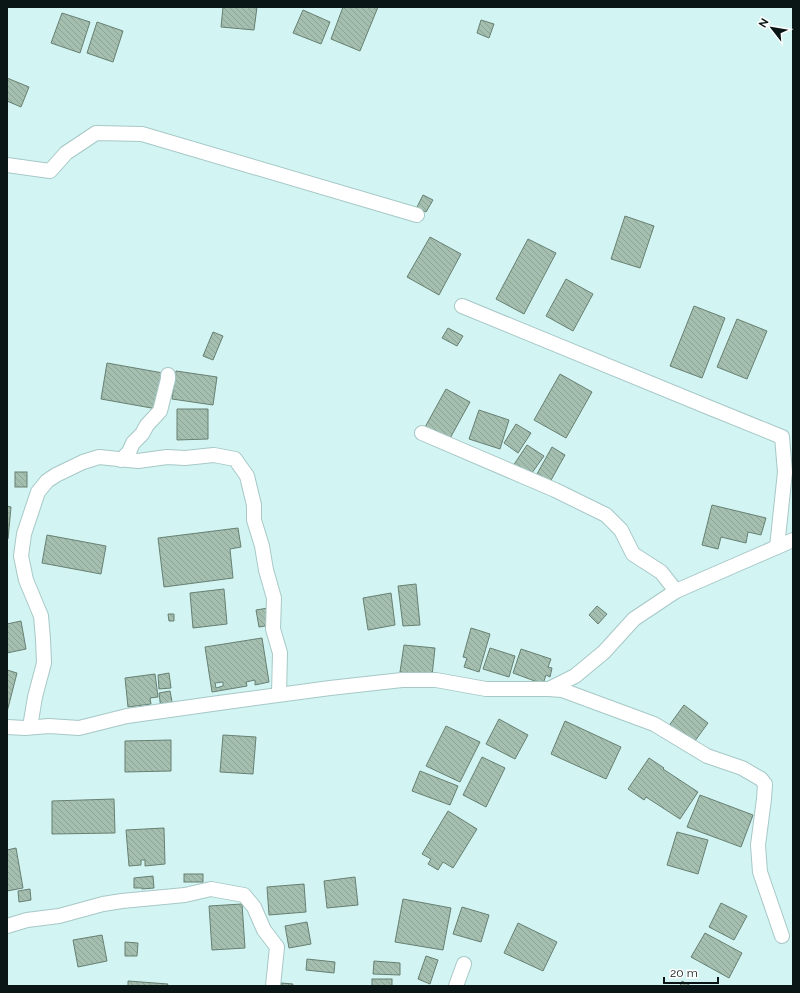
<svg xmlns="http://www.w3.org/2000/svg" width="800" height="993" font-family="Raleway,sans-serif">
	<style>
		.building { fill: url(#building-back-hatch); stroke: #678072; fill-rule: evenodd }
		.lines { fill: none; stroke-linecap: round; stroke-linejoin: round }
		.minor-casing { stroke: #a7c8c7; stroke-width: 16 }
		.minor { stroke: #fff; stroke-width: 14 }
	</style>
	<defs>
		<pattern id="building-back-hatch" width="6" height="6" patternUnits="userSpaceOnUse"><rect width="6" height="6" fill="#a4beb0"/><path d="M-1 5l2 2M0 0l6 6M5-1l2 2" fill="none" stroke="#8ca396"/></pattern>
	</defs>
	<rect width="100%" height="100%" fill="#d2f4f2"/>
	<!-- building -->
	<g class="building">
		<polygon points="223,7 257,7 254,30 221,27"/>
		<polygon points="343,7 378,7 360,51 331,39"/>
		<polygon points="303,10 330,22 321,44 293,33"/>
		<polygon points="62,13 90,22 80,53 51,43"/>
		<polygon points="481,20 494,24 489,38 477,33"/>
		<polygon points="97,22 123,31 113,62 87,53"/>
		<polygon points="7,78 29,87 21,107 7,101"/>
		<polygon points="423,195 433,200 426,212 417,207"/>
		<polygon points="625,216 654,226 640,268 611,259"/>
		<polygon points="430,237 461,254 439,295 407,277"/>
		<polygon points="528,239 556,253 524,314 496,299"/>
		<polygon points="566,279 593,294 573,331 546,316"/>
		<polygon points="694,306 725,318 702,378 670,366"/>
		<polygon points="737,319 767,331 747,379 717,367"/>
		<polygon points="448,328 463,336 457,346 442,338"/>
		<polygon points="213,332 223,336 213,360 203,356"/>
		<polygon points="107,363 163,373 157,409 101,399"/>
		<polygon points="176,371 217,377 213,405 172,399"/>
		<polygon points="560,374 592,392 566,438 534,420"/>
		<polygon points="446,389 470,402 448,442 424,429"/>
		<polygon points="177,409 208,409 208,439 177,440"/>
		<polygon points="479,410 509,420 500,449 469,439"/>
		<polygon points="516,424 531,433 518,453 504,443"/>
		<polygon points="527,445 544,456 529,477 513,466"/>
		<polygon points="552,447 565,455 550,482 537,474"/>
		<rect x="15" y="472" width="12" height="15"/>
		<polygon points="712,505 766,518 761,535 748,532 746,543 721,537 718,549 702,545"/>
		<polygon points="7,506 11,507 8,539 7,539"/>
		<polygon points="238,528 241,547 230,549 233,578 164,587 158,538"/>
		<polygon points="47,535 106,546 101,574 42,563"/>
		<polygon points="416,584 420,625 403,626 398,586"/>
		<polygon points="224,589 227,624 193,628 190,593"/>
		<polygon points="391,593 395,625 368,630 363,598"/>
		<polygon points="597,606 607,614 598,624 589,615"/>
		<polygon points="268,608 271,625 259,627 256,610"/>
		<polygon points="168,614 174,614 174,621 169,621"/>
		<polygon points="21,621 26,649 7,653 7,624"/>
		<polygon points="471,628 490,634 479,672 464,667 467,658 463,657"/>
		<path d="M262,638l7,44 -14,3v-5l-9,2 1,4 -35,6 -7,-45zM223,682v4l-7,2 -1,-5z"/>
		<polygon points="404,645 435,648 432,676 400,672"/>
		<polygon points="490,648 515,656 509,677 483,669"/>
		<polygon points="521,649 551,659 548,667 552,668 550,677 546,675 543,684 513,673"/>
		<polygon points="7,670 17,673 7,712"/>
		<polygon points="169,673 171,688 159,689 158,675"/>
		<polygon points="155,674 158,697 150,698 151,704 128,707 125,678"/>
		<polygon points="170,691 173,707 161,709 159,693"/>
		<polygon points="684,705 708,723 692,745 668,727"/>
		<polygon points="499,719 528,735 515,759 486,744"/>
		<polygon points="565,721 621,747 606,779 551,754"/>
		<polygon points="446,726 480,742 460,782 426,766"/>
		<polygon points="223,735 256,737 253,774 220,772"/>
		<polygon points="171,740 171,771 125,772 125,741"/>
		<polygon points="482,757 505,768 486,807 463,795"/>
		<polygon points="649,758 664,768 663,769 698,792 680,819 646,797 644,800 628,789"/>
		<polygon points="420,771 458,786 450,805 412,791"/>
		<polygon points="700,795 753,815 741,847 687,827"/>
		<polygon points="114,799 115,833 52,834 52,801"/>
		<polygon points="448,811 477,829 453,868 443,862 438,870 428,864 431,859 422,854"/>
		<polygon points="164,828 165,864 145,866 145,860 141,860 141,865 129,866 126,830"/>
		<polygon points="677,832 708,840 698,874 667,865"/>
		<polygon points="16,848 23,888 7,891 7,850"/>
		<rect x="184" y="874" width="19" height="8"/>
		<polygon points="153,876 154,888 142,889 142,888 134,888 134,878"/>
		<polygon points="355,877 358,905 327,908 324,881"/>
		<polygon points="304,884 306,912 269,915 267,887"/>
		<polygon points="30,889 31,900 19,902 18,891"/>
		<polygon points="403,899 451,908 443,950 395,942"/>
		<polygon points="721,903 747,916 734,940 709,927"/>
		<polygon points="242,904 245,948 212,950 209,906"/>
		<polygon points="462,907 489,915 481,942 453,934"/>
		<polygon points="307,922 311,944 289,948 285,926"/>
		<polygon points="518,923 557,942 543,971 504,953"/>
		<polygon points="705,933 742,953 729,978 691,957"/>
		<polygon points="102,935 107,961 78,967 73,940"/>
		<polygon points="125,942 138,943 137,956 125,956"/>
		<polygon points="426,956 438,960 430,984 418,979"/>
		<polygon points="307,959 335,962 334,973 306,970"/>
		<polygon points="374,961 400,963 400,975 373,974"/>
		<rect x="372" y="979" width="20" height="7"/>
		<polygon points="128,981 168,984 167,986 128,986"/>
		<polygon points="682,981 691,986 680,986"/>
		<polygon points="281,983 293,984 292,986 281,986"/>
	</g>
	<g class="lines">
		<defs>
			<g id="minor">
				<polyline points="7,165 50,171 66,153 96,133 142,134 417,215"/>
				<polyline points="462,306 708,407 782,437 785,472 777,547"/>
				<polyline points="422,433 555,490 606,515 621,530 633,554 661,572 676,591"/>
				<polyline points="121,460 129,452 133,443 142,434 147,425 160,411 168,379 168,375"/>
				<polyline points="549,689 575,676 604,652 634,619 676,591 793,540"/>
				<polyline points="7,727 25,728 49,726 79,728 127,716 219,703 330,688 402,680 436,680 486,689 549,689 562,690 654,724 707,756 742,768 761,779 765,784 764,799 758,845 760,872 782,936"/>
				<polyline points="30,727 35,697 44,663 43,639 41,616 26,580 21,556 24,534 38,492 47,481 56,475 83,462 99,457 138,461 167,457 185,458 214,455 235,459 247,476 254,505 254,520 262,546 266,570 274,598 273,629 280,653 279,694"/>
				<polyline points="7,926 27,920 59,916 103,904 122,901 185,895 211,889 244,895 254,907 264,930 277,947 273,986"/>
				<polyline points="456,986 464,964"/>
			</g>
		</defs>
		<!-- minor casing -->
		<use href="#minor" class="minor-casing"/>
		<!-- minor -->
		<use href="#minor" class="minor"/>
	</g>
	<!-- border -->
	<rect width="800" height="993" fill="none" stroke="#091615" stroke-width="16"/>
	<!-- north arrow -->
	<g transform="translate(772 28) rotate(301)" stroke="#ffffff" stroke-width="3" paint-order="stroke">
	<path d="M0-3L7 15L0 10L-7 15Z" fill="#091615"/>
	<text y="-6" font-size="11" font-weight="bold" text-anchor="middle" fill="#091615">N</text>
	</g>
	<!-- scale -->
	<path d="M664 977v6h54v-6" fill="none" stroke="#091615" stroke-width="2"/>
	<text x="670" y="977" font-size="12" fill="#091615" stroke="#ffffff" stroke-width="3" paint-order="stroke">20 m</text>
</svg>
